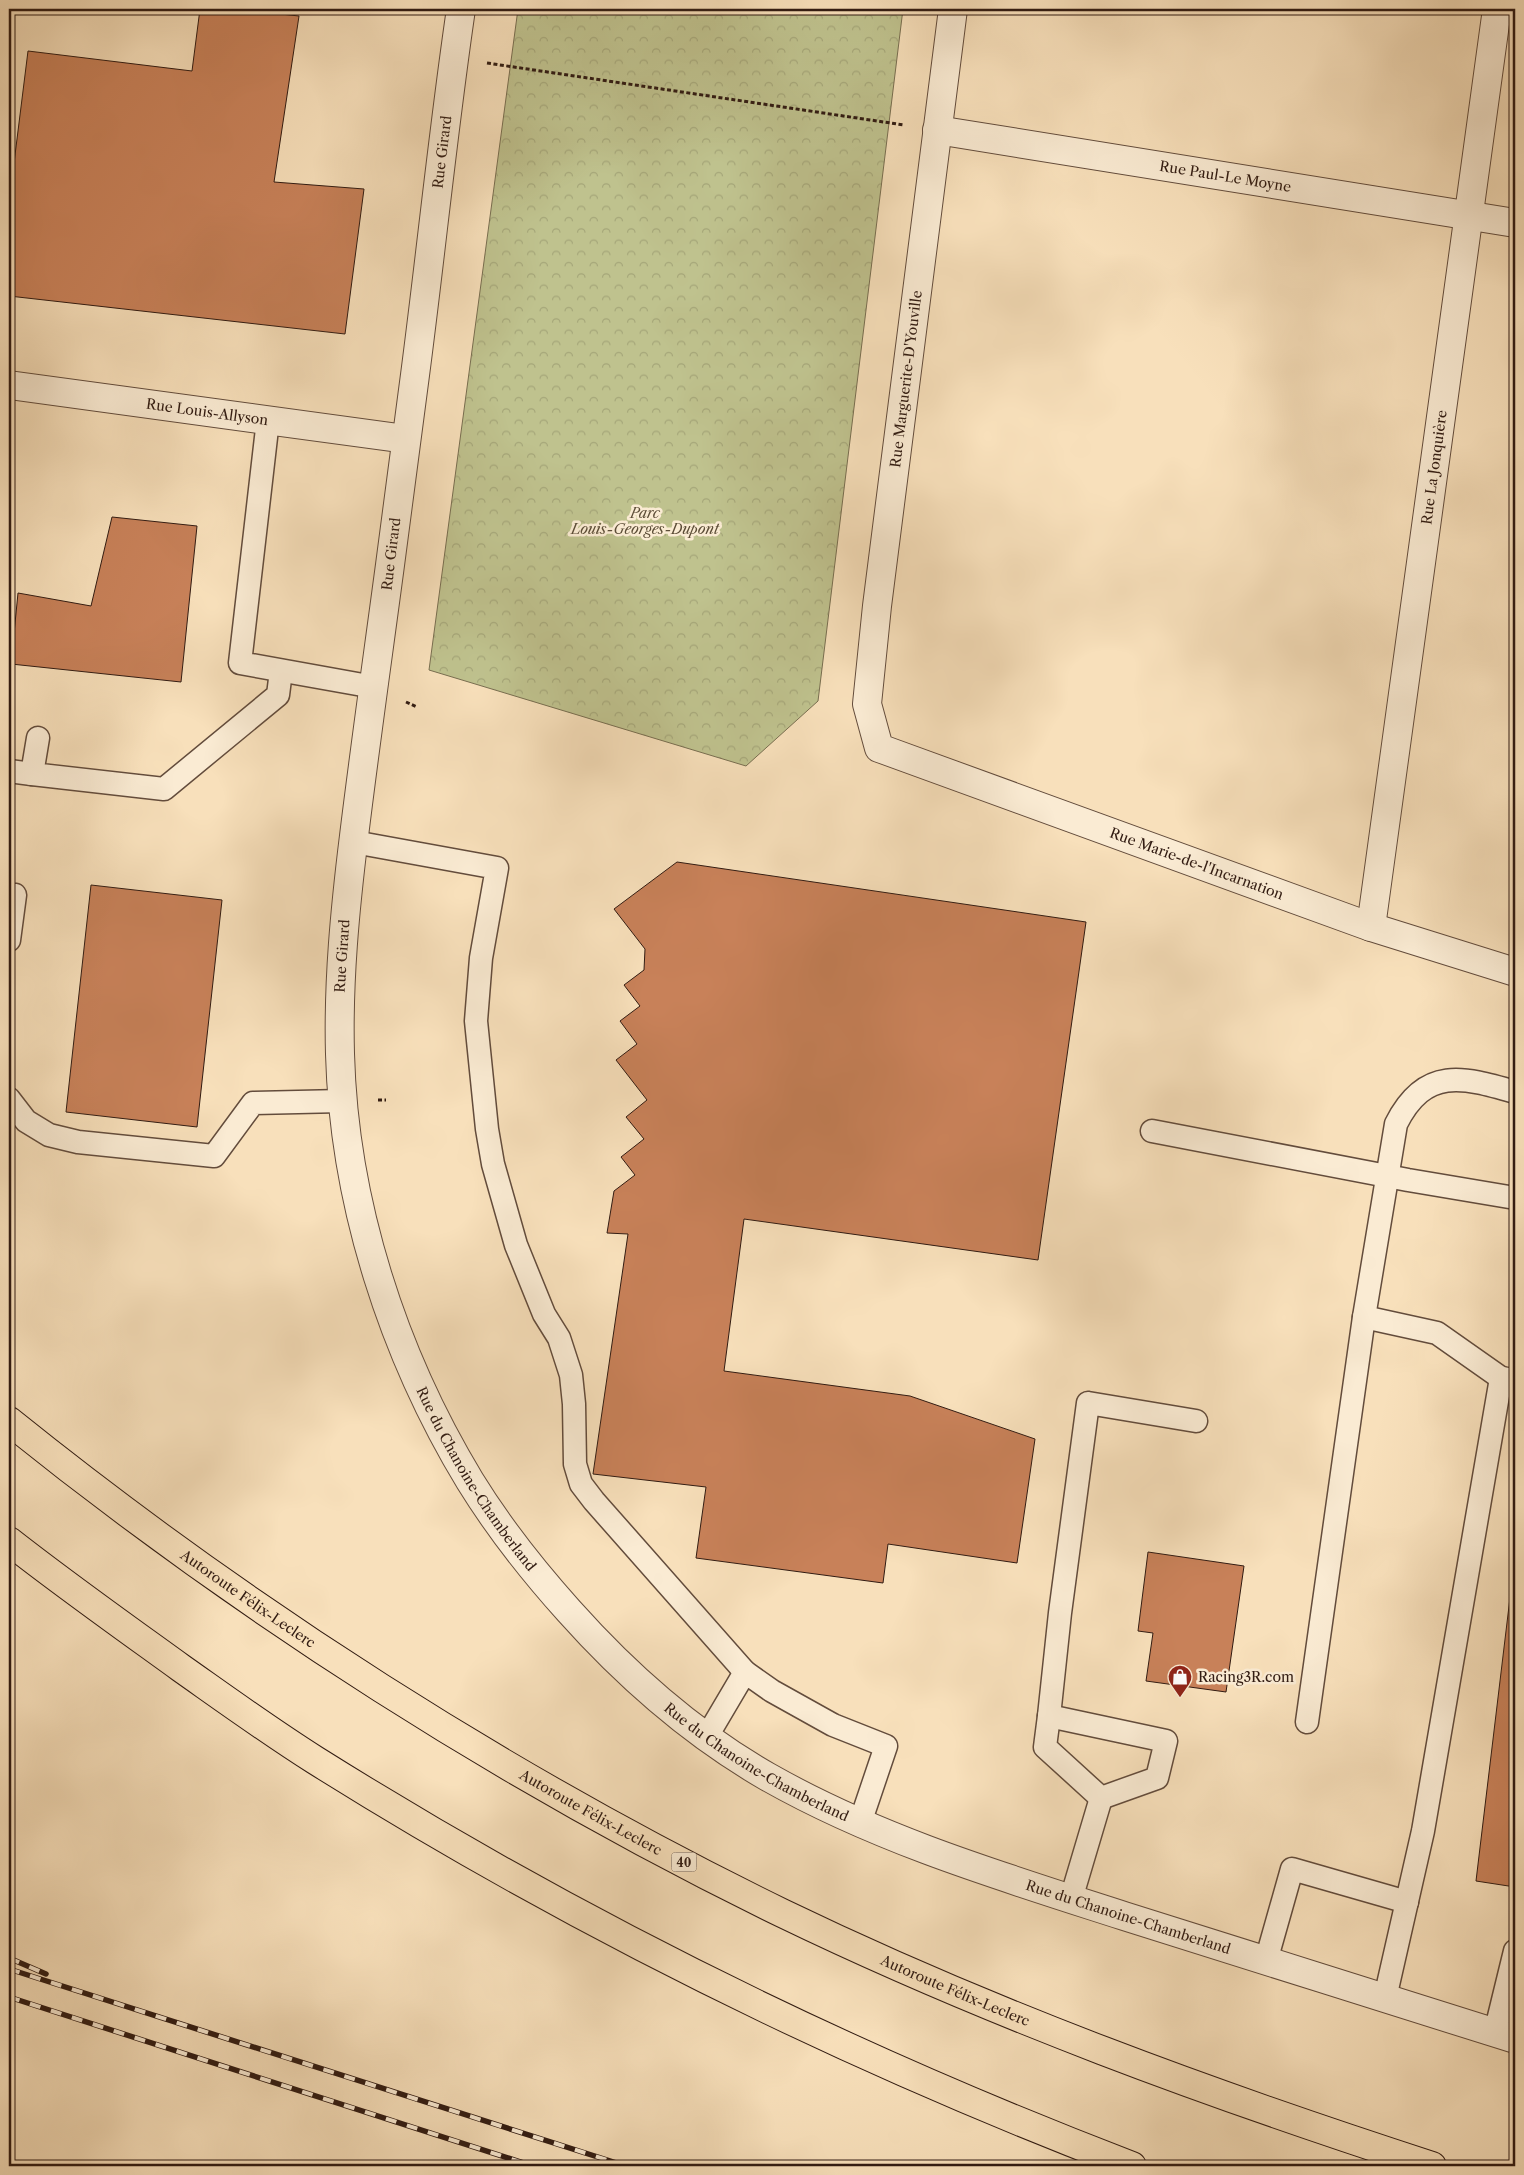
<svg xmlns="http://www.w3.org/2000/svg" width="1524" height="2175" font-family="'Libre Caslon Text',serif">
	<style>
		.forest { fill: url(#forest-crowns); stroke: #786e50 }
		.building { fill: #c88159; stroke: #311b12 }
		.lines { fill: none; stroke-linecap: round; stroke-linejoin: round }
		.lane-casing { stroke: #634c3c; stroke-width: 25 }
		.street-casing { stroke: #634c3c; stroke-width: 30 }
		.highway-casing { stroke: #311b12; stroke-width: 30 }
		.path { stroke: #311b12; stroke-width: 3; stroke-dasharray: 4 2.5; stroke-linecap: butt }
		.lane { stroke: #faebd3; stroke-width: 22 }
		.street { stroke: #faebd3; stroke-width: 28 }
		.highway { stroke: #f8e0bb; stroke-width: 28 }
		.rail-casing { stroke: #311b12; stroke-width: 5.5 }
		.rail { stroke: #faebd3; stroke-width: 4; stroke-dasharray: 11; stroke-linecap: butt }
		.labels { text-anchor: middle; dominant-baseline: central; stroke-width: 5; stroke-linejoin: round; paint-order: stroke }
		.shield { fill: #faebd3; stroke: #6d594c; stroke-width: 1 }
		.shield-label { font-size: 12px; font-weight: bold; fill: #311b12 }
		.street-label { font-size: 14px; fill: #311b12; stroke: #faebd3 }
		.park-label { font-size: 14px; font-style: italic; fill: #5c4d37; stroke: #faebd3 }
		.poi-label { font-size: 14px; fill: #311b12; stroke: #faebd3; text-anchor: start }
	</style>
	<defs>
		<pattern id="forest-crowns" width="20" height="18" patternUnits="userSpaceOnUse" patternTransform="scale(1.25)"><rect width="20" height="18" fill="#bfc28e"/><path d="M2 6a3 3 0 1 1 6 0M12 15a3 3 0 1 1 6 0" fill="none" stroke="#a5a679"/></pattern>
	</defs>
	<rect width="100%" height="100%" fill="#f8e0bb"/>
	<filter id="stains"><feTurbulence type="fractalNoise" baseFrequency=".004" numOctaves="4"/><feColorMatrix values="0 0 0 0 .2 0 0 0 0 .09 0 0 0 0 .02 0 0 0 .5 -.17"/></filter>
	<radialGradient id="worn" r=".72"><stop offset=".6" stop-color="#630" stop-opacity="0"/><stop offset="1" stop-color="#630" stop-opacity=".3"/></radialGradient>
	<!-- forest -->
	<polygon class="forest" points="518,9 903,9 818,701 746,766 429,670"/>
	<!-- building -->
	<g class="building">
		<polygon points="200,9 235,9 299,16 274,182 364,189 345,334 9,296 9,203 28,51 192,71"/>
		<polygon points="112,517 197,526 181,682 11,664 18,593 91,606"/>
		<polygon points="677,862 1086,922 1038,1260 744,1219 724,1371 910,1396 1035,1439 1017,1563 888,1544 883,1583 696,1558 706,1487 593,1474 628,1234 607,1233 614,1191 635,1175 621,1157 644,1139 626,1117 647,1100 616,1060 637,1044 620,1021 640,1006 624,985 644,970 645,949 614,909"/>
		<polygon points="91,885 222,900 197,1127 66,1112"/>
		<polygon points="1148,1552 1244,1566 1226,1692 1146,1681 1153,1633 1138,1631"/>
		<polygon points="1515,1556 1515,1887 1476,1881"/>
	</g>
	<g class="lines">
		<defs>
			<g id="lane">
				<polyline points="268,420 240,663 374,687"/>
				<polyline points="38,738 32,774 164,789 278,695 281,671"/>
				<polyline points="9,771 32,774"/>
				<polyline points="354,842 497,868 481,958 476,1021 487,1129 493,1164 516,1245 544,1314 559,1338 571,1375 574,1404 575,1464 581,1484 594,1501 745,1672"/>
				<polyline points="9,940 15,895"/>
				<polyline points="9,1099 26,1121 49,1135 78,1142 214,1156 253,1103 342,1101"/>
				<polyline points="1152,1131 1408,1180 1515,1198"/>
				<polyline points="1364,1317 1437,1333 1501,1378"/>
				<polyline points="1049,1716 1060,1613 1088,1403 1196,1421"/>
				<polygon points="1049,1716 1166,1741 1157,1778 1101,1798 1045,1747"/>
				<path d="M1307,1722l57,-405 32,-193c29,-58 67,-47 119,-32"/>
				<polyline points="706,1738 745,1672 772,1691 833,1725 886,1746 860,1823"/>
				<polyline points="1071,1899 1101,1798"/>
				<polyline points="1266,1961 1292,1869 1407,1902"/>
				<polyline points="1385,1998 1423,1831 1501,1378 1515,1380"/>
				<polyline points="1495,2033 1515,1951"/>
			</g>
			<g id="street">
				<path id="s1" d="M461,9c-18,122 -30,244 -46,366 -8,63 -17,127 -25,190 -12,90 -25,181 -36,271 -9,73 -16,145 -14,218 4,149 53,300 130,427 29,47 63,90 99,130 58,65 124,123 199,166 111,63 235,100 356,139 130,41 261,82 391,123"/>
				<path id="s2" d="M953,9l-76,597 -10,98 12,44 492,179 144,45"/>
				<path id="s3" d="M937,130l578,93"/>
				<path id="s4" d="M9,385l397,54"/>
				<path id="s5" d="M1371,927l126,-918"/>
			</g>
			<g id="highway">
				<path id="s6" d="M9,1421c236,190 500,359 773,492 209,101 428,181 650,253"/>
				<path d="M9,1541c56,44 114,85 172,127 44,31 88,63 134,92 258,162 532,297 817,406"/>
			</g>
		</defs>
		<!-- lane casing -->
		<use href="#lane" class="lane-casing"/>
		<!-- street casing -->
		<use href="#street" class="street-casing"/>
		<!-- highway casing -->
		<use href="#highway" class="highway-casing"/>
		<!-- path -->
		<g class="path">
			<polyline points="487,63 904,125"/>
			<polyline points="406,702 417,707"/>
			<polyline points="378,1100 386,1100"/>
		</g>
		<!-- lane -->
		<use href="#lane" class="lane"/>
		<!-- street -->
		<use href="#street" class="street"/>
		<!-- highway -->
		<use href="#highway" class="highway"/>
		<defs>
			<g id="rail">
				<polyline points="9,1958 46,1974"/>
				<polyline points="9,1969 626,2166"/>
				<polyline points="9,1997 533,2166"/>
			</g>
		</defs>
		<!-- rail casing -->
		<use href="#rail" class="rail-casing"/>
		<!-- rail -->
		<use href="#rail" class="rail"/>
	</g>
	<!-- icons -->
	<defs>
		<symbol id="shop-pin" viewBox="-11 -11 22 30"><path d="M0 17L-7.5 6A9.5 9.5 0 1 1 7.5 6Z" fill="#8f2418" stroke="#faebd3"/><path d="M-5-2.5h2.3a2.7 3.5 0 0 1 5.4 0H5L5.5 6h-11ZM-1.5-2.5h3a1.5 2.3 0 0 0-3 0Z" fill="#fff"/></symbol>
	</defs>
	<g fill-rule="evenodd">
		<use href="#shop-pin" x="1166" y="1663" width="28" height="38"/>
	</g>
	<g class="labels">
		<!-- shield labels -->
		<rect class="shield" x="671.5" y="1852.5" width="25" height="19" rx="4"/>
		<g class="shield-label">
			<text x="684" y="1862">40</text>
		</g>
		<!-- street labels -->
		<g class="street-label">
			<text transform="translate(442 152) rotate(-83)">Rue Girard</text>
			<text stroke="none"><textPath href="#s3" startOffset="292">Rue Paul-Le Moyne</textPath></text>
			<text transform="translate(906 379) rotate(-83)">Rue Marguerite-D'Youville</text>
			<text stroke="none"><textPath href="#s4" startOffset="200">Rue Louis-Allyson</textPath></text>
			<text stroke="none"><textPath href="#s5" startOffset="464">Rue La Jonquière</textPath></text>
			<text transform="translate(391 554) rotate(-83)">Rue Girard</text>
			<text stroke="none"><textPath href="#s2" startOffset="1084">Rue Marie-de-l'Incarnation</textPath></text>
			<text transform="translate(342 956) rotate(-86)">Rue Girard</text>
			<text stroke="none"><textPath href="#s1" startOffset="1505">Rue du Chanoine-Chamberland</textPath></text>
			<text stroke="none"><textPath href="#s6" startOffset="298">Autoroute Félix-Leclerc</textPath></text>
			<text stroke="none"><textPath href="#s1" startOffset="1910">Rue du Chanoine-Chamberland</textPath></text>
			<text stroke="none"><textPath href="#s6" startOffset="702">Autoroute Félix-Leclerc</textPath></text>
			<text stroke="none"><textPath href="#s1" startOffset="2315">Rue du Chanoine-Chamberland</textPath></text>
			<text stroke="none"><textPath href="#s6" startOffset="1108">Autoroute Félix-Leclerc</textPath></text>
		</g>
		<!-- park labels -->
		<g class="park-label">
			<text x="645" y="513">Parc<tspan x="645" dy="16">Louis-Georges-Dupont</tspan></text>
		</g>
		<!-- poi labels -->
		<g class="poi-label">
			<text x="1198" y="1677">Racing3R.com</text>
		</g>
	</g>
	<!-- margin -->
	<rect width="1524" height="2175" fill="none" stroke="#f8e0bb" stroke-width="30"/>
	<rect x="10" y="10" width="1504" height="2155" fill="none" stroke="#311b12" stroke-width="2.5"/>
	<rect x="15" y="15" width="1494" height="2145" fill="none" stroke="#311b12"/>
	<rect width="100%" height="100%" filter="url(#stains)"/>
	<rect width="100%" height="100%" fill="url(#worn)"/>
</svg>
